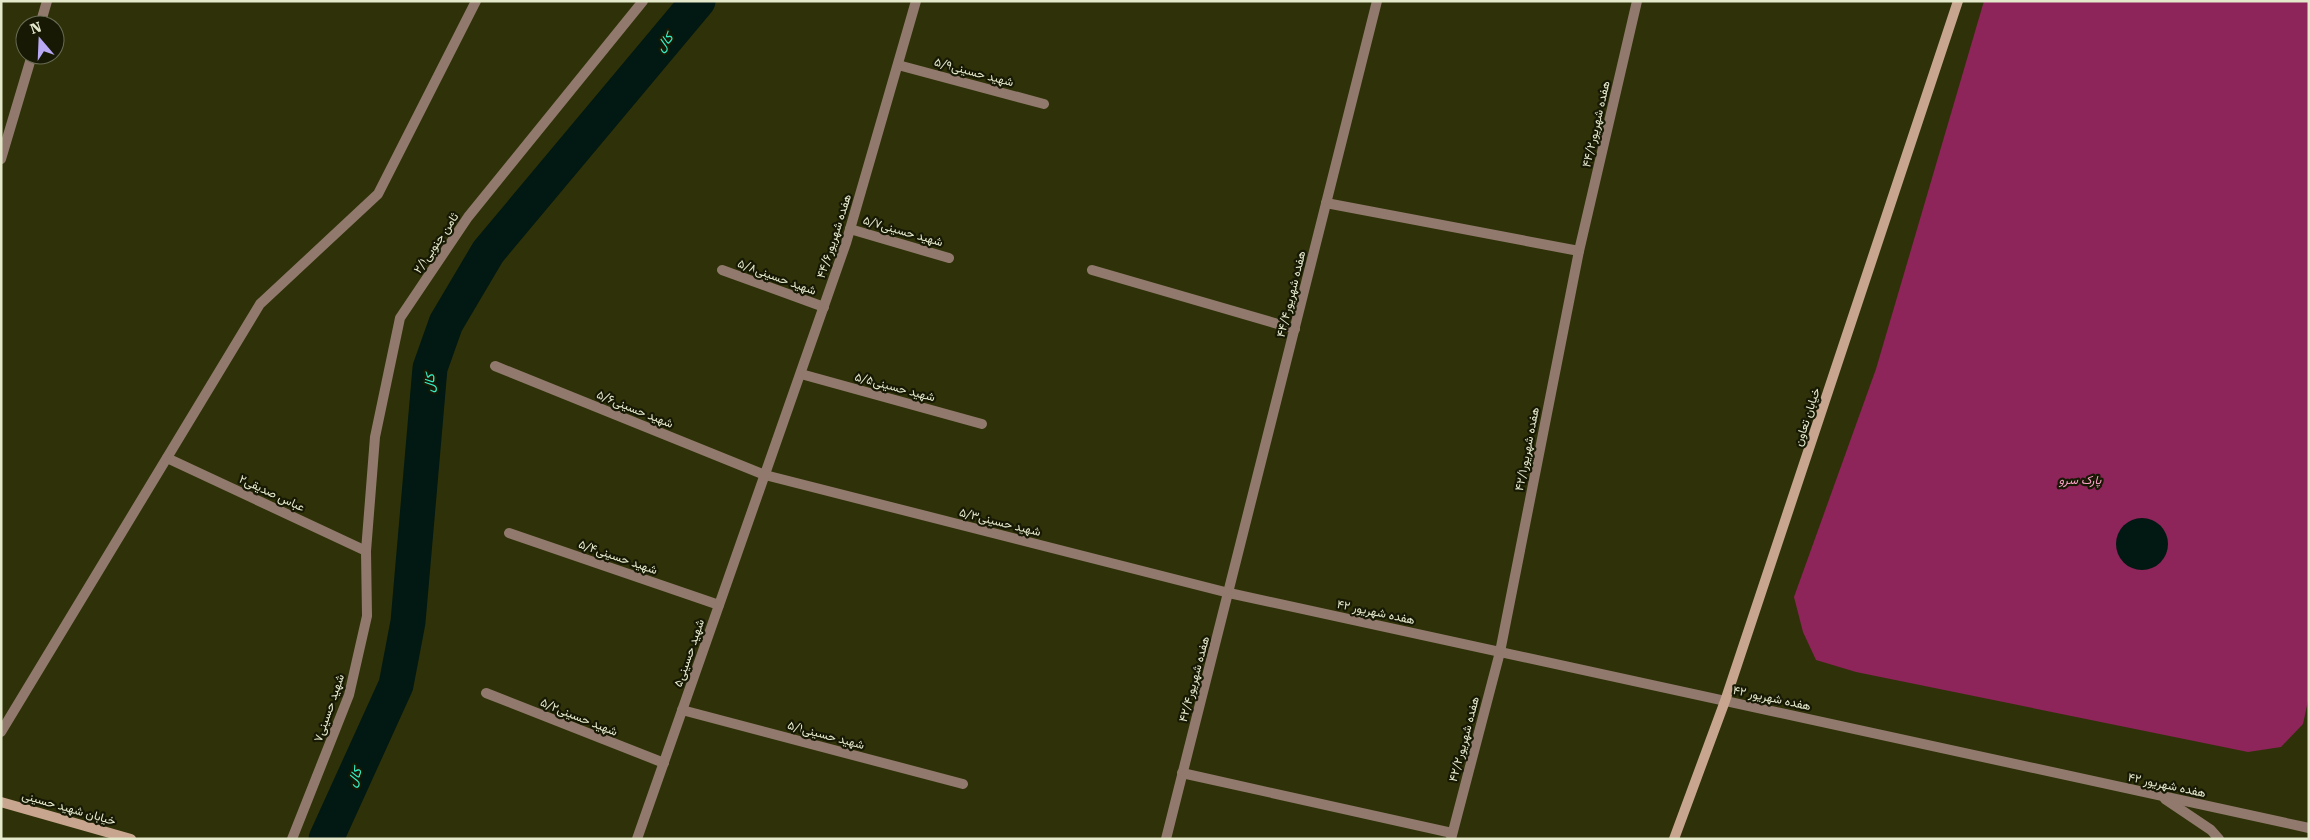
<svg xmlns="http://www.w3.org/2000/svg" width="2310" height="840" font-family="'Roboto Serif',Vazirmatn,serif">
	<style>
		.green { fill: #8d245a }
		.water { fill: #021812 }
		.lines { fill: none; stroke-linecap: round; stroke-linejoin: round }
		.canal { stroke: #021812; stroke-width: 35 }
		.street { stroke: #917a6d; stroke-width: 10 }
		.secondary { stroke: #c8a58f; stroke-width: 10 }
		.labels { text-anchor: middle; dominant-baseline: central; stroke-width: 4.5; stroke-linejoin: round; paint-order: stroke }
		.street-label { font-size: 12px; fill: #e5e9cc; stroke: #171904 }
		.park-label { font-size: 12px; font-style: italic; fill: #fba1c7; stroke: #171904 }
		.water-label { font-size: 14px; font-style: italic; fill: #33efc7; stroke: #171904 }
	</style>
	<rect width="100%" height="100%" fill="#2f3208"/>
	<!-- green -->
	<polygon class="green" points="1984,1 2309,1 2309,696 2303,724 2281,747 2248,752 1856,672 1816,660 1803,632 1794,597 1876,369"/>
	<!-- water -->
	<circle class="water" cx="2142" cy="544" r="26"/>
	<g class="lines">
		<!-- canal -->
		<polyline class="canal" points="326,839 396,685 408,622 430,368 446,323 488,252 698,1"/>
		<!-- street -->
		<g class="street">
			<polyline points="40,25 47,1"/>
			<polyline points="898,65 1044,104"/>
			<polyline points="1,159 32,55"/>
			<polyline points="1326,203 1579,251"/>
			<polyline points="850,229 949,258"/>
			<polyline points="722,270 824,307"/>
			<polyline points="1092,270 1295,329"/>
			<polyline points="495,366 765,475 1229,593 2309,828"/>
			<polyline points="801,374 982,424"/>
			<polyline points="167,458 366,551"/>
			<polyline points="509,533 719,605"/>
			<polyline points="486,693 664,763"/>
			<polyline points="682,710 963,784"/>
			<polyline points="1,732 260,304 378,194 476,1"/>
			<polyline points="1182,773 1452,833"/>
			<polyline points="2165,799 2211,830 2219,839"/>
			<polyline points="292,839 349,695 367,616 366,551 375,437 400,318 468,217 643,1"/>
			<polyline points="637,839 846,243 916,1"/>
			<polyline points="1166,839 1377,1"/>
			<polyline points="1451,839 1500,652 1579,251 1637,1"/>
		</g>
		<!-- secondary -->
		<g class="secondary">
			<polyline points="1,802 131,839"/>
			<polyline points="1674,839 1725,701 1958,1"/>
		</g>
	</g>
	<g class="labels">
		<!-- street labels -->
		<g class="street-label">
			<text transform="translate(974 72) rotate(15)">شهید حسینی۵/۹</text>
			<text transform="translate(1596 124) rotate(-77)">هفده شهریور۴۴/۲</text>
			<text transform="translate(903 231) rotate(16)">شهید حسینی۵/۷</text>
			<text transform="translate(834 236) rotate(-72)">هفده شهریور۴۴/۶</text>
			<text transform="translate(436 243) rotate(-56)">ثامن جنوبی۲/۱</text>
			<text transform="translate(777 277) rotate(20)">شهید حسینی۵/۸</text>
			<text transform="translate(1291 294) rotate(-76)">هفده شهریور۴۴/۴</text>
			<text transform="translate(895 387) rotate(15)">شهید حسینی۵/۵</text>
			<text transform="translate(635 409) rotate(22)">شهید حسینی۵/۶</text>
			<text transform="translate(1807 417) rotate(-72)">خیابان تعاون</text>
			<text transform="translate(1527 449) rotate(-79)">هفده شهریور۴۲/۱</text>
			<text transform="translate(272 493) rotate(25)">عباس صدیقی۲</text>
			<text transform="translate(1000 522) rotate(14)">شهید حسینی۵/۳</text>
			<text transform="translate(618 557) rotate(19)">شهید حسینی۵/۴</text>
			<text transform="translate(1376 612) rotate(12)">هفده شهریور ۴۲</text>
			<text transform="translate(689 653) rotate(-71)">شهید حسینی۵</text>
			<text transform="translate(1194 679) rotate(-75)">هفده شهریور۴۲/۴</text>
			<text transform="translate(1772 698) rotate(12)">هفده شهریور ۴۲</text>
			<text transform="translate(329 708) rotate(-71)">شهید حسینی۷</text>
			<text transform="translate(579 717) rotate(22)">شهید حسینی۵/۲</text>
			<text transform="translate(826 735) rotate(15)">شهید حسینی۵/۱</text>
			<text transform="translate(1464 739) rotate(-75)">هفده شهریور۴۲/۲</text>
			<text transform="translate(2167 785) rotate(12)">هفده شهریور ۴۲</text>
			<text transform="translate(69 808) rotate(16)">خیابان شهید حسینی</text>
		</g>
		<!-- park labels -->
		<g class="park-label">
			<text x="2080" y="480">پارک سرو</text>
		</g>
		<!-- water labels -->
		<g class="water-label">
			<text transform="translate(664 42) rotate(-50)">کال</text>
			<text transform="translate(429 383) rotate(-85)">کال</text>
			<text transform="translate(354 777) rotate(-66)">کال</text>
		</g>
	</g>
	<!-- border -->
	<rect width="2310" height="840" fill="none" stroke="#e5e9cc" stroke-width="5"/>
	<!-- north arrow -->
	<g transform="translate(40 40) rotate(341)"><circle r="24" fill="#171904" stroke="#696c54"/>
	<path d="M0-4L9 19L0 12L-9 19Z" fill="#baaaf6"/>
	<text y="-8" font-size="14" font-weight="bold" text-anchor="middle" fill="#e5e9cc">N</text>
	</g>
</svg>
